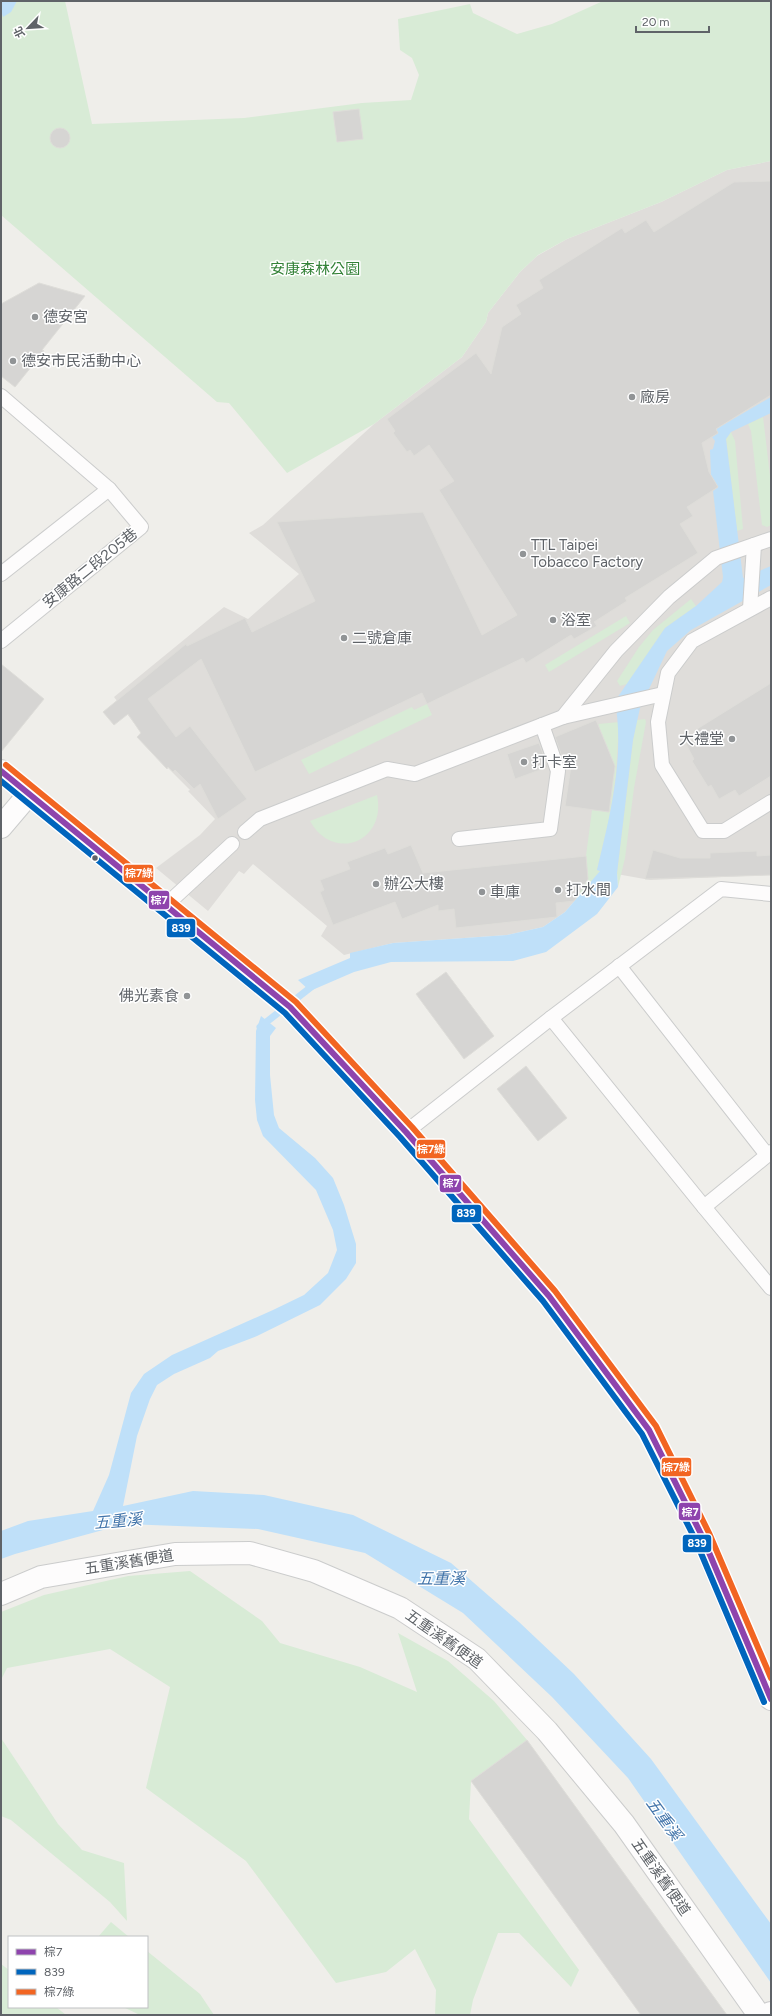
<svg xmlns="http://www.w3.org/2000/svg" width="772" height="2016" font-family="Figtree,'Noto Sans TC',sans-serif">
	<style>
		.industrial { fill: #dfddda }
		.green { fill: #d8ebd6 }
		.water { fill: #bfe0f9 }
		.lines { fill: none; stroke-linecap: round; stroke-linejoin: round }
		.stream { stroke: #bfe0f9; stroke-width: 7 }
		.building { fill: #d6d5d3; stroke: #deddd9 }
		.lane-casing { stroke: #cbcccc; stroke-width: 16 }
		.street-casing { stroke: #cbcccc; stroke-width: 24 }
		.secondary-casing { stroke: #cacacb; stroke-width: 24 }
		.lane { stroke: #fdfcfc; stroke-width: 14 }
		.street { stroke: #fdfcfc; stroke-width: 22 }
		.secondary { stroke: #fdfcfc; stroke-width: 22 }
		.bus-1-casing { stroke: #fff; stroke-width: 9 }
		.bus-2-casing { stroke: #fff; stroke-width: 9 }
		.bus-3-casing { stroke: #fff; stroke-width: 9 }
		.bus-1 { stroke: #8e44ad; stroke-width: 6 }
		.bus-2 { stroke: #0065bd; stroke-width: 6 }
		.bus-3 { stroke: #f26522; stroke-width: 6 }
		.poi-dot { fill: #919496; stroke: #fff; stroke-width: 1.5 }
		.bus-dot { fill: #5f6368; stroke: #fff; stroke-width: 1.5 }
		.labels { text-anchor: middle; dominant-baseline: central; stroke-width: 3; stroke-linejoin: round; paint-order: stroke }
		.park-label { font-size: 15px; fill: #348238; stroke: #fff }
		.poi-label { font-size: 15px; fill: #5f6368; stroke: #fff; text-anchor: start }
		.street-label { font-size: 15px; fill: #5f6368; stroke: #fff }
		.water-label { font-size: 16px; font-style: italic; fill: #4174aa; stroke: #fff }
		.line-badge { stroke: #fff; stroke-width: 1.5 }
		.badge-label { font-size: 11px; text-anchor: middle; font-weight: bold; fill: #fff }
	</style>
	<rect width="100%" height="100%" fill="#efeeea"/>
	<!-- industrial -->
	<polygon class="industrial" points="771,161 771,875 650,880 600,871 565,912 543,927 507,935 393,943 344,955 321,936 327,926 253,864 244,874 239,871 208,911 156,868 200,835 215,819 188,791 190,790 137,737 141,732 114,697 224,607 248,619 299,574 249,533 263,525 374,424 462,357 486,322 488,313 520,272 537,256 567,239 661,202 727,170"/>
	<!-- green -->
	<g class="green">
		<polygon points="1,1 65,1 92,124 244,118 362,103 411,100 419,75 412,58 400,50 398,19 470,4 473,13 517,34 552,24 603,1 771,1 771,161 727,170 661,202 567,239 538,255 520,272 488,313 486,322 462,357 374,424 287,473 229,403 217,402 1,215"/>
		<polygon points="763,417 771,484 771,525 767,527 762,525 751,431 748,424"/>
		<polygon points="731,432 735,441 743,529 737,531 726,439"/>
		<polygon points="691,599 696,606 665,628 627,684 620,686 617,681 639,647 653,630"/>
		<polygon points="626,616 630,623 549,672 545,665"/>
		<polygon points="427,704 432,715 309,774 301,760 412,707 414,710"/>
		<polygon points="645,719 646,722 634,788 625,858 618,887 617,873 633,740 637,720"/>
		<polygon points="619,722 616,775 609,820 597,870 600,871 589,886 574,901 588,879 586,856 592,810 609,811 614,771 598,724"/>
		<path d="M377,795c10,47 -44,68 -67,26z"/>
		<polygon points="190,1571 262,1621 280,1643 360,1667 417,1692 398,1633 448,1661 494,1701 527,1740 471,1781 469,1819 579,1970 571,1987 519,1933 498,1933 473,2000 470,2015 435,2015 436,1990 415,1949 386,1972 336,1983 246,1861 146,1788 170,1687 110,1649 7,1668 1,1680 1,1612 44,1595 128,1576"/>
		<polygon points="1,1738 58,1824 82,1850 124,1863 127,1921 110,1902 11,1820 1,1816"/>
		<polygon points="111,1922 129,1937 98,1937"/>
		<polygon points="147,1951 200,1994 214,2015 140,2015 123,2007 147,2007"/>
		<polygon points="1,1964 9,1970 9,2007 56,2007 66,2015 1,2015"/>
	</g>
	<!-- water -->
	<g class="water">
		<polygon points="1,1 17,1 11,12 3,17 1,11"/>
		<path d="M771,397v16l-40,19 -5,7 17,139 28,-12v19l-80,45 -24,21 -27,57 -7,32 -16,133 1,14 -21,27 -51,38 -33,9 -122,1 -37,10 -44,19 -12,-11 52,-22v-5l43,-10 114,-8 36,-8 22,-15 35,-41 -3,-1c13,-55 28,-112 18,-169l50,-73 31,-22 26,-24 1,-5 -10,-86 5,-4 -7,-12 -1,-25 3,-1 2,-8 -3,-4 6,-4 -2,-4z"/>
		<polygon points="261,1016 276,1028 270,1036 270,1075 274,1115 279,1128 315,1158 333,1178 344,1205 356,1244 356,1263 346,1279 320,1305 257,1336 218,1351 210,1358 174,1374 157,1385 150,1399 137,1436 123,1506 193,1491 264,1495 353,1515 451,1563 519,1622 574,1674 651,1759 771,1924 771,1983 628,1778 552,1697 463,1613 365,1553 258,1529 125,1524 15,1554 1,1559 1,1531 28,1521 93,1511 109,1475 131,1393 144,1374 172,1355 273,1310 304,1295 328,1273 337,1250 333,1230 316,1190 263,1136 257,1120 255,1100 256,1031"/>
	</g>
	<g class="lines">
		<!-- stream -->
		<polyline class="stream" points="260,1027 315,984"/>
	</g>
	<!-- building -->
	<g class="building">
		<polygon points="359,109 363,139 337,142 333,112"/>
		<circle cx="60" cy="138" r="10"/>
		<polygon points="771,181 771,395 716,429 718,433 702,443 709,472 718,487 687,507 693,516 680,524 698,553 625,598 627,601 594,622 597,626 574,639 571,635 526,663 523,658 427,704 422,693 255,772 201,659 148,699 176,737 190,726 247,799 218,819 200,784 194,789 175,770 173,772 168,767 167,769 137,737 141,733 128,714 114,725 103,712 186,644 187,646 245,618 252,632 315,601 277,522 423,512 482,635 517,615 439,490 454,481 429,445 414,456 410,450 407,452 393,433 395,431 387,419 476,353 491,374 502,327 521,314 516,305 543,288 539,280 622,228 625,233 646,220 654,232 734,182"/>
		<polygon points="39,283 85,296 42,350 44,351 15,387 1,376 1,304"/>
		<polygon points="1,664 44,699 1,752"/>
		<polygon points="771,683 771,776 739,796 735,790 719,799 711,785 708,787 692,761 694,759 686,744 701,735 697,729"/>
		<polygon points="596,720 615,766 609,812 565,806 572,759 564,762 555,737"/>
		<polygon points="539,743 548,767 515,779 507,754"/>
		<polygon points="411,845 423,873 586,856 588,879 574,901 556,903 557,917 456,928 454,909 438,911 438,905 402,919 395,902 333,925 320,892 324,890 320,880 350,869 347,862 385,848 388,854"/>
		<polygon points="653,850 680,858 710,858 710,853 757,851 757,856 771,855 771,875 645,879"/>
		<polygon points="446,972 494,1036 464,1059 416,994"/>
		<polygon points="526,1066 567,1118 538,1141 497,1089"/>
		<polygon points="527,1740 727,2015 641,2015 471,1781"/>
	</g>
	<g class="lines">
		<defs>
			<g id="lane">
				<polyline points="1,396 109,489 141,527 1,641"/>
				<polyline points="1,574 109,489"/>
				<polyline points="771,598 692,641 668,673 658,722 662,765 703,831 724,831 771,802"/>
				<polyline points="750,609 754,545"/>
				<polyline points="563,717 663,694"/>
				<polyline points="245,832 260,819 387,769 415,774 563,717 616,651 669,597 716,558 771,539"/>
				<polyline points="459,839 550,829 558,771 542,725"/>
				<polyline points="165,906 232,844"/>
				<polyline points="619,966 767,1155"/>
				<polyline points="551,1018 704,1207"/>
				<polyline points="406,1132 551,1018 721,889 771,894"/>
				<polyline points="771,1152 704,1207 771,1288"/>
			</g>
			<g id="street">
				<polyline points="1,827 29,794"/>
				<polyline points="1,1594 41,1577 175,1554 250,1553 314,1571 400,1608 477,1659 547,1731 624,1824 759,2015"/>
			</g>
			<g id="secondary">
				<polyline points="1,771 290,1007 406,1132 549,1296 649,1430 702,1536 771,1699"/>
				<polyline points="766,2015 771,2013"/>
			</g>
		</defs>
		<!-- lane casing -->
		<use href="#lane" class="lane-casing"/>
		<!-- street casing -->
		<use href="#street" class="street-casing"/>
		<!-- secondary casing -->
		<use href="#secondary" class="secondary-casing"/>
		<!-- lane -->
		<use href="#lane" class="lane"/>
		<!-- street -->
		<use href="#street" class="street"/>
		<!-- secondary -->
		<use href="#secondary" class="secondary"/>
		<defs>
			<polyline id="bus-1" points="1,771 290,1007 406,1132 549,1296 649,1430 702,1536 771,1699"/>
			<polyline id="bus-2" points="1,781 285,1013 400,1137 543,1301 642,1434 695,1539 764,1702"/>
			<polyline id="bus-3" points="6,765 296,1002 412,1127 555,1291 656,1426 709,1533 771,1678"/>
		</defs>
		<!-- bus-1 casing -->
		<use href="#bus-1" class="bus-1-casing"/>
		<!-- bus-2 casing -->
		<use href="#bus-2" class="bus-2-casing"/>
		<!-- bus-3 casing -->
		<use href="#bus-3" class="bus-3-casing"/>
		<!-- bus-1 -->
		<use href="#bus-1" class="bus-1"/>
		<!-- bus-2 -->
		<use href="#bus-2" class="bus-2"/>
		<!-- bus-3 -->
		<use href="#bus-3" class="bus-3"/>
	</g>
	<!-- markers -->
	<g class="poi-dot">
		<circle cx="35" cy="317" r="4"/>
		<circle cx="13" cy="361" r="4"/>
		<circle cx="632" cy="397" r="4"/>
		<circle cx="523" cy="554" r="4"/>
		<circle cx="553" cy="620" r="4"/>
		<circle cx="344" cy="638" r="4"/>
		<circle cx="732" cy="739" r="4"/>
		<circle cx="524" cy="762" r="4"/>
		<circle cx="376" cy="884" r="4"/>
		<circle cx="558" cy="890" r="4"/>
		<circle cx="482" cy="892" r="4"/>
		<circle cx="187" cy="996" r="4"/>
	</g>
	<circle class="bus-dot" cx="95" cy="858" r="3.5"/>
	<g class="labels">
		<!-- park labels -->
		<g class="park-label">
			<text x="315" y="269">安康森林公園</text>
		</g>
		<!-- poi labels -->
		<g class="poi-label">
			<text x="43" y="317">德安宮</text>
			<text x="21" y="361">德安市民活動中心</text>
			<text x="640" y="397">廠房</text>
			<text x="531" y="545">TTL Taipei<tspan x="531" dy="17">Tobacco Factory</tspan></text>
			<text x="561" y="620">浴室</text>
			<text x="352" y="638">二號倉庫</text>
			<text x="724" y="739" text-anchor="end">大禮堂</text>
			<text x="532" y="762">打卡室</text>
			<text x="384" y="884">辦公大樓</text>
			<text x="566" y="890">打水間</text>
			<text x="490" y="892">車庫</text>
			<text x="179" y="996" text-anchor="end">佛光素食</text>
		</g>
		<!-- street labels -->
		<g class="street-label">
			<text transform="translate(90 568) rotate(-39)">安康路二段205巷</text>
			<text transform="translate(129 1562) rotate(-9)">五重溪舊便道</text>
			<text transform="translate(444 1639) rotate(35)">五重溪舊便道</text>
			<text transform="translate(661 1877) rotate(55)">五重溪舊便道</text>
		</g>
		<!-- water labels -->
		<g class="water-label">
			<text transform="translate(118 1521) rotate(-5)">五重溪</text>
			<text x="441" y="1578">五重溪</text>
			<text transform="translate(664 1819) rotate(54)">五重溪</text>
		</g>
	</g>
	<g class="line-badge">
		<rect x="123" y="864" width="31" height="19" rx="4" fill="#f26522"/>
		<rect x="148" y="890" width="22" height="20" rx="4" fill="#8e44ad"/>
		<rect x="166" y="918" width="30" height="20" rx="4" fill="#0065bd"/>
		<rect x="416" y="1139" width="30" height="20" rx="4" fill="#f26522"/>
		<rect x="439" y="1174" width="23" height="19" rx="4" fill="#8e44ad"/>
		<rect x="451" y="1204" width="31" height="19" rx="4" fill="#0065bd"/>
		<rect x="661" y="1457" width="31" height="20" rx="4" fill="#f26522"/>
		<rect x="678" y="1502" width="23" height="19" rx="4" fill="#8e44ad"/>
		<rect x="682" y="1534" width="30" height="19" rx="4" fill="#0065bd"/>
	</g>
	<g class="badge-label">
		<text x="139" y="877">棕7綠</text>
		<text x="159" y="904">棕7</text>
		<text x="181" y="932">839</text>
		<text x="431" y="1153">棕7綠</text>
		<text x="451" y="1187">棕7</text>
		<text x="466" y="1217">839</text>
		<text x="676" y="1471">棕7綠</text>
		<text x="690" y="1516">棕7</text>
		<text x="697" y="1547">839</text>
	</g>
	<!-- border -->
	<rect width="772" height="2016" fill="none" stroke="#5f6368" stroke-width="4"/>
	<!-- legend -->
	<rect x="8" y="1936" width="140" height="72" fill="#ffffff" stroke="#bfc1c3"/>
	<rect x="16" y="1949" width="20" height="6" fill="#8e44ad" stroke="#bfc1c3"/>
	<text x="44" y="1956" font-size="12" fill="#5f6368">棕7</text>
	<rect x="16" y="1969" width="20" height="6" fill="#0065bd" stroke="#bfc1c3"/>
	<text x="44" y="1976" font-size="12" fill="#5f6368">839</text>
	<rect x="16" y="1989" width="20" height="6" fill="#f26522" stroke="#bfc1c3"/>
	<text x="44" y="1996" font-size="12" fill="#5f6368">棕7綠</text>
	<!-- north arrow -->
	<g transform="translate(28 28) rotate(245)" stroke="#ffffff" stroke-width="3" paint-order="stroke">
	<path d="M0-3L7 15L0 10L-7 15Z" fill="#5f6368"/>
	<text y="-6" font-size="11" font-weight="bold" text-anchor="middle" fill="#5f6368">北</text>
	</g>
	<!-- scale -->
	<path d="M636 26v6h73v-6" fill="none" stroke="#5f6368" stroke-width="2"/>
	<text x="642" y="26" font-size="12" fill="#5f6368" stroke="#ffffff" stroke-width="3" paint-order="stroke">20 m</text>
</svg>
